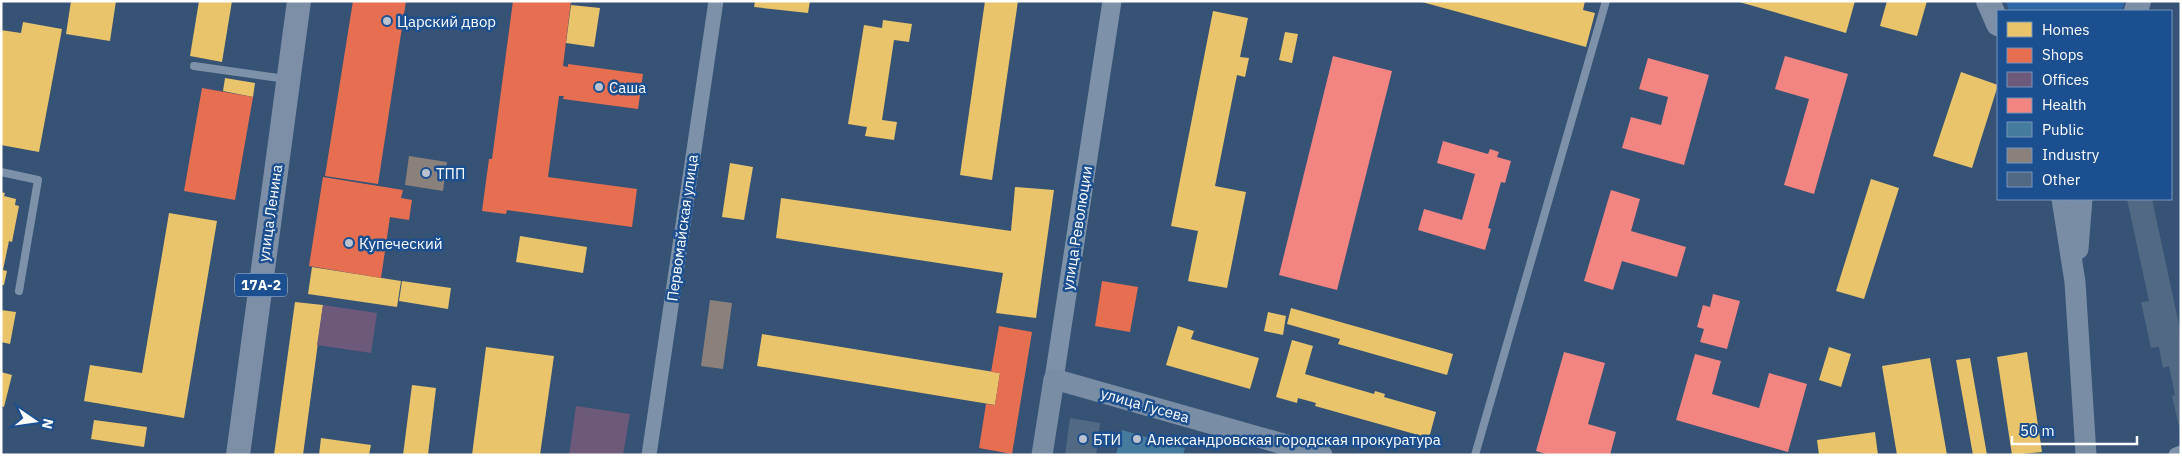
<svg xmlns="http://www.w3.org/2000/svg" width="2182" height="456" font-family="'IBM Plex Sans',sans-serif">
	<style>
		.green { fill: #2f66a5 }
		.homes { fill: #e9c46a }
		.shops { fill: #e76f51 }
		.offices { fill: #6d597a }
		.health { fill: #f28482 }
		.public { fill: #457b9d }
		.industry { fill: #8a817c }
		.building { fill: #526984 }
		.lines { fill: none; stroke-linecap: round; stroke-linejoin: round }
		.service { stroke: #7d92a8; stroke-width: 8 }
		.minor { stroke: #7d92a8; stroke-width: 15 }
		.tertiary { stroke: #7d92a8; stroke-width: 19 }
		.secondary { stroke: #798da4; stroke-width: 21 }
		.primary { stroke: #7d8ea7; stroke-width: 24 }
		.poi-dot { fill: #b9c2ce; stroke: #1b4f8f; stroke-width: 2 }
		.labels { text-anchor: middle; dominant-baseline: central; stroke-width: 5; stroke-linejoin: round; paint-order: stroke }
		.shield { fill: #1b4f8f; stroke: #bbcadd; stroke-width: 1 }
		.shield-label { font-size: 14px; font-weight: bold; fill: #fff }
		.poi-label { font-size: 15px; fill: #fff; stroke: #1b4f8f; text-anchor: start }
		.street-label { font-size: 15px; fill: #fff; stroke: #1b4f8f }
	</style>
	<rect width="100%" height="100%" fill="#365274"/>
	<!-- green -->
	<polygon class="green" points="2006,1 2125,1 2122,11 2009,11"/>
	<!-- homes -->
	<g class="homes">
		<polygon points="71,1 116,1 110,41 66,34"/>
		<polygon points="199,1 232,1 222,62 190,56"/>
		<polygon points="755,1 810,1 808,13 754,7"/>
		<polygon points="985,1 1018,1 992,180 960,175"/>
		<polygon points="1552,1 1585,1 1583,10 1595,13 1586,47 1422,2"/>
		<polygon points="1736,1 1855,1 1846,33"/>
		<polygon points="1887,1 1927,1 1917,36 1880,26"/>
		<polygon points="571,5 600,8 594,47 566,43"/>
		<polygon points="1213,11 1248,18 1240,57 1249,58 1245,77 1237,75 1215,186 1246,192 1227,288 1188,281 1198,231 1171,226"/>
		<polygon points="883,20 912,24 909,42 894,40 882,120 897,122 894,140 865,136 867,127 848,124 864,25 882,28"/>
		<polygon points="23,22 62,29 39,152 1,145 1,30 21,33"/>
		<polygon points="1285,32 1298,34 1292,63 1279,60"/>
		<polygon points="1961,72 1998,85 1972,168 1933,156"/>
		<polygon points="225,78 255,83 253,97 223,91"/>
		<polygon points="730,163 753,167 744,220 722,217"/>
		<polygon points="1871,179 1899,188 1864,299 1836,291"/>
		<polygon points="1015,187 1054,190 1036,318 996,313 1003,273 776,238 781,198 1011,231"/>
		<polygon points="1,192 5,193 4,196 16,199 15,205 19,206 12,242 9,241 3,270 7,271 4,285 1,285"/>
		<polygon points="169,213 217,221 184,418 84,401 90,365 142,373"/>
		<polygon points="520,236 587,247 583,273 516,262"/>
		<polygon points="312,267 401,281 397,307 308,294"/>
		<polygon points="402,281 451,288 448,309 399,301"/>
		<polygon points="295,302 323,305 303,455 274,455"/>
		<polygon points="1291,308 1453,354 1447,375 1338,344 1340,339 1287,324"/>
		<polygon points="1,310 16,312 10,344 1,342"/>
		<polygon points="1268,312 1286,316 1283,335 1264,331"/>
		<polygon points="1178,326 1194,331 1191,339 1259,358 1250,389 1166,365"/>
		<polygon points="762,334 1000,373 995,405 757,366"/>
		<polygon points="1292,340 1313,346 1305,374 1374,394 1375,391 1385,394 1384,397 1436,412 1429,438 1315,406 1316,403 1298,398 1297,403 1276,397"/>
		<polygon points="486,347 554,356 540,455 472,455"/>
		<polygon points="1829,347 1851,354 1841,387 1819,380"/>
		<polygon points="2027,352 2042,452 2012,455 1997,357"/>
		<polygon points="1930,358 1947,455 1897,455 1882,366"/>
		<polygon points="1970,358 1987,455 1973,455 1956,360"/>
		<polygon points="1,372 12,375 4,407 1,406"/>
		<polygon points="412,385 436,388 428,455 403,455"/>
		<polygon points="94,420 147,427 144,447 91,439"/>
		<polygon points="1875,432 1878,455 1819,455 1817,440"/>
		<polygon points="321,438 371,445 369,455 319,455"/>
	</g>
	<!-- shops -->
	<g class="shops">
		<polygon points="353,1 406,1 378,184 325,176"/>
		<polygon points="513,1 571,1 563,66 568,67 568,64 643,74 638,109 563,99 564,96 559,96 548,177 637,189 632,227 507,210 506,214 482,211 489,159 492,159"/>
		<polygon points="202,88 253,97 235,200 184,191"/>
		<polygon points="323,177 403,190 401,198 412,200 409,220 390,217 381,278 309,266"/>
		<polygon points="1102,281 1138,287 1130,332 1095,326"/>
		<polygon points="999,326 1032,332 1012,454 979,448 986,404 995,405 1000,373 991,372"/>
	</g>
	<!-- offices -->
	<g class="offices">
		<polygon points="323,305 377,313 371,353 317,345"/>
		<polygon points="576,406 630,414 623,455 569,455"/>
	</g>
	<!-- health -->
	<g class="health">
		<polygon points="1333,56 1392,71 1337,290 1279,275"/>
		<polygon points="1785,56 1848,74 1814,194 1784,185 1809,99 1775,89"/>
		<polygon points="1648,58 1709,75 1684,165 1622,148 1631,117 1661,125 1668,97 1639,89"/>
		<polygon points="1443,141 1488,154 1490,149 1499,152 1497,157 1511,161 1505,183 1501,182 1488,228 1491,229 1485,250 1418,230 1424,209 1462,220 1475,174 1437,163"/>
		<polygon points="1611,190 1640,199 1631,231 1686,247 1677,277 1622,261 1613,290 1584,281"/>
		<polygon points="1713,294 1740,301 1727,349 1700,342 1704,329 1697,327 1703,305 1710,307"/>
		<polygon points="1564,352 1605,363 1588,424 1616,432 1610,455 1549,455 1536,451"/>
		<polygon points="1695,354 1721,361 1712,394 1759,408 1769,373 1807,384 1788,452 1676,420"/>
	</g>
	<!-- public -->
	<polygon class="public" points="1122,430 1185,448 1183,455 1116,455"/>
	<!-- industry -->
	<g class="industry">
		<polygon points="409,156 447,162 443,191 405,185"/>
		<polygon points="710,300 732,303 723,369 701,366"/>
	</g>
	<!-- building -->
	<g class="building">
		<polygon points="2127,199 2152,199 2181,334 2181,426 2179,426 2172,396 2175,395 2169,366 2163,368 2159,347 2151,348 2141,302 2149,301"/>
		<polygon points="1070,418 1100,423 1096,455 1065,455"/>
	</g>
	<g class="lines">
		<!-- service -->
		<g class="service">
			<polyline points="194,66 286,79"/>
			<polyline points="1,172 38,180 19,291"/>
			<polyline points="1475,455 1606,1"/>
		</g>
		<!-- minor -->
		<g class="minor">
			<polyline points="649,455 716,1"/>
			<polyline points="2176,455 2181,453"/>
		</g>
		<!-- tertiary -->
		<polyline class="tertiary" points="1054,379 1112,1"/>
		<!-- secondary -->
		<g class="secondary">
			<polyline points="2062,199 2075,282 2086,455"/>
			<polyline points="2078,249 2082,199"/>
			<polyline points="1042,455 1054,379 1322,455"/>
		</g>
		<!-- primary -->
		<g class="primary">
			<polyline points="1988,1 1998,24"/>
			<polyline points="2136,11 2139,1"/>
			<polyline points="238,455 299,1"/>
		</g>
	</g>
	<!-- markers -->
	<g class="poi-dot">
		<circle cx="387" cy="21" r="5"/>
		<circle cx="599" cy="87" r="5"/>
		<circle cx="426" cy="173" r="5"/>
		<circle cx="349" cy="243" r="5"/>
		<circle cx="1083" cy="439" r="5"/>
		<circle cx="1137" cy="439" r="5"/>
	</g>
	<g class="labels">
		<!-- shield labels -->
		<rect class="shield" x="235" y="273.5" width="52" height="23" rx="4"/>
		<g class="shield-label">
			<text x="261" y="285">17А-2</text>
		</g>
		<!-- poi labels -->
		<g class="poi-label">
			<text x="397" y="21">Царский двор</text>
			<text x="609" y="87">Саша</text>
			<text x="436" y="173">ТПП</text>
			<text x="359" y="243">Купеческий</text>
			<text x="1093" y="439">БТИ</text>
			<text x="1147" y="439">Александровская городская прокуратура</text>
		</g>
		<!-- street labels -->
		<g class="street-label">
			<text transform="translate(270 213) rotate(-82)">улица Ленина</text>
			<text transform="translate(682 228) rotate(-82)">Первомайская улица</text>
			<text transform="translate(1077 228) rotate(-81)">улица Революции</text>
			<text transform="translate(1145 405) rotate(16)">улица Гусева</text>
		</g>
	</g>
	<!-- border -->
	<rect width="2182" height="456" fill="none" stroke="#ffffff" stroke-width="5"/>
	<!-- legend -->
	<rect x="1997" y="10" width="175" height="190" fill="#1b4f8f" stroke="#7695bc"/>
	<rect x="2007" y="22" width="25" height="15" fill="#e9c46a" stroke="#7695bc"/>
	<text x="2042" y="35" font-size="15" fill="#ffffff">Homes</text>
	<rect x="2007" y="48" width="25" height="15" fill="#e76f51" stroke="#7695bc"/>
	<text x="2042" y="60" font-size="15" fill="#ffffff">Shops</text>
	<rect x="2007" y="72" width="25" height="15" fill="#6d597a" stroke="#7695bc"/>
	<text x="2042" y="85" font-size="15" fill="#ffffff">Offices</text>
	<rect x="2007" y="98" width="25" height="15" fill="#f28482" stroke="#7695bc"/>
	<text x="2042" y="110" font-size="15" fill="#ffffff">Health</text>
	<rect x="2007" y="122" width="25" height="15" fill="#457b9d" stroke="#7695bc"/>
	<text x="2042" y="135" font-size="15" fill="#ffffff">Public</text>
	<rect x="2007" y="148" width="25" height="15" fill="#8a817c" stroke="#7695bc"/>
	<text x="2042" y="160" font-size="15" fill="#ffffff">Industry</text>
	<rect x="2007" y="172" width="25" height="15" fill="#526984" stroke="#7695bc"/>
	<text x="2042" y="185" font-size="15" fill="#ffffff">Other</text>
	<!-- north arrow -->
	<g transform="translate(35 421) rotate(103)" stroke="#1b4f8f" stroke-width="4" paint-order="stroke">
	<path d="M0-4L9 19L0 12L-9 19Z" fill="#ffffff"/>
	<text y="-8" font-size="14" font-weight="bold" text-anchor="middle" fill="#ffffff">N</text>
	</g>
	<!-- scale -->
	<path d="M2012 436v8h125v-8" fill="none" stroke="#ffffff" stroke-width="2.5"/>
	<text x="2020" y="436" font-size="15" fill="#ffffff" stroke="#1b4f8f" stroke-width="4" paint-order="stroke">50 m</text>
</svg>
